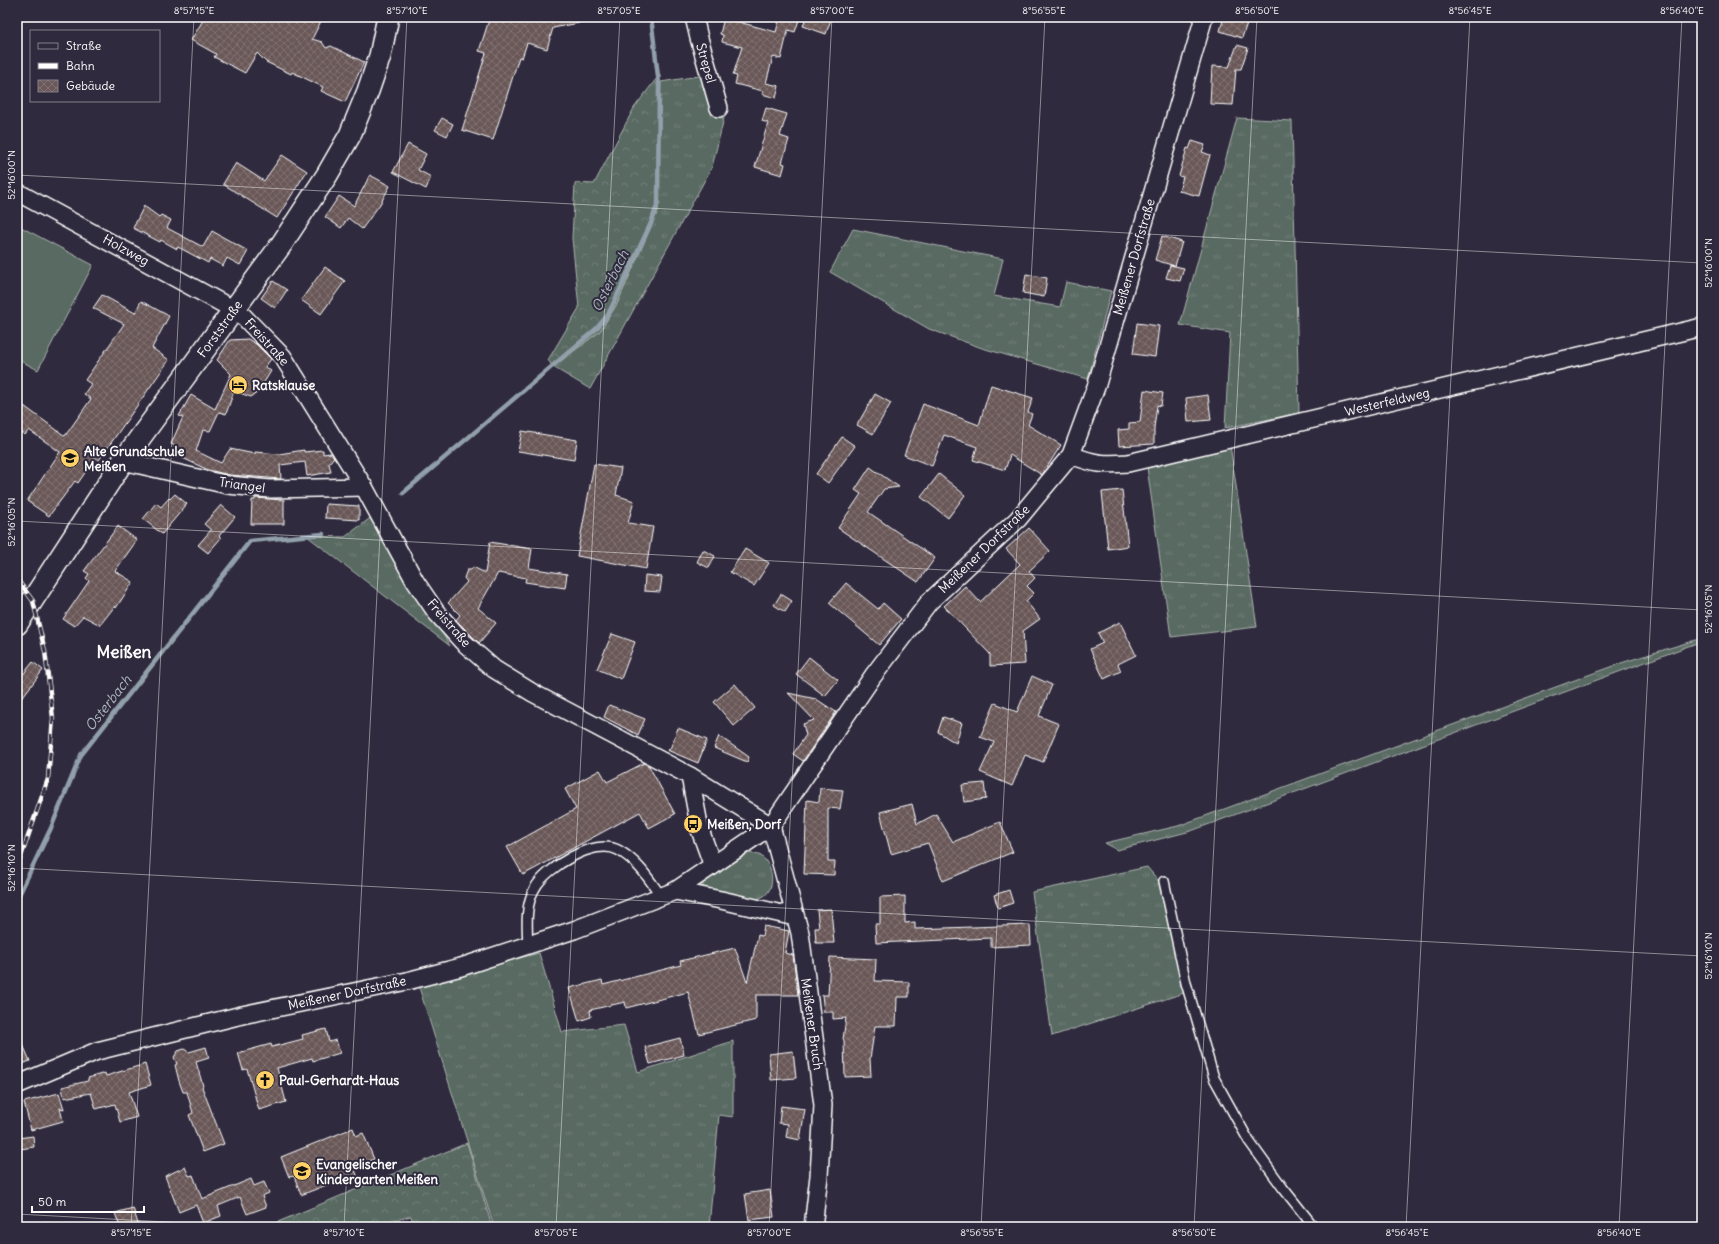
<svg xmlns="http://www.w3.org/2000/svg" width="1719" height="1244" font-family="Delius,sans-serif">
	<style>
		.grass { fill: url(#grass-tufts); stroke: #acb4b0 }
		.forest { fill: url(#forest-crowns); stroke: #acb4b0 }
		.pitch { fill: #596a62; stroke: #acb4b0 }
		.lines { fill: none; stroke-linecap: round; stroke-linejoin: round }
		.stream { stroke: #92a0ac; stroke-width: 4.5 }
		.building { fill: url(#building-cross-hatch); stroke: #fff }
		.service-casing { stroke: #fff; stroke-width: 12 }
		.minor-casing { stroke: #fff; stroke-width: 20 }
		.tertiary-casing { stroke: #fff; stroke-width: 24 }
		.service { stroke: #2f2a3d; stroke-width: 9 }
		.minor { stroke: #2f2a3d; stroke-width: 17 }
		.tertiary { stroke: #2f2a3d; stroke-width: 21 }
		.rail-casing { stroke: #fff; stroke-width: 4.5 }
		.rail { stroke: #2f2a3d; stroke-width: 3; stroke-dasharray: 9; stroke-linecap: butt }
		.ticks { fill: none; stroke: #fff; stroke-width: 1; stroke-opacity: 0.45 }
		.labels { text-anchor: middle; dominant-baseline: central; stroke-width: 4; stroke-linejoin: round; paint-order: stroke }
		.street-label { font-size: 13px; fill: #fff; stroke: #2f2a3d }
		.poi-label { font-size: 13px; font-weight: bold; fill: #fff; stroke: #2f2a3d; text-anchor: start }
		.water-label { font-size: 14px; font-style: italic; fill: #aeb8c1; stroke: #2f2a3d }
		.district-label { font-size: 17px; font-weight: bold; fill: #fff; stroke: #2f2a3d }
		.neatline { fill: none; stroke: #fff; stroke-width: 1.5 }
		.ticks-label { font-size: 10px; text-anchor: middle; fill: #fff }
	</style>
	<defs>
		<pattern id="grass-tufts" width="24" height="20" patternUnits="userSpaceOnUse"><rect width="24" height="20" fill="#596a62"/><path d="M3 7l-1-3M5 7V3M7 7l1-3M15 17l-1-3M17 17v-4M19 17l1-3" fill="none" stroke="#72807a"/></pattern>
		<pattern id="forest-crowns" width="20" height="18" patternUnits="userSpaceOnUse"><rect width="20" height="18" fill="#596a62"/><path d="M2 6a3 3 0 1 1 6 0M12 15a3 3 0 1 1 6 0" fill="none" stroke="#72807a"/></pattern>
		<pattern id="building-cross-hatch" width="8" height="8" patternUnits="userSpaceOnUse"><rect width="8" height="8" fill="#6b5859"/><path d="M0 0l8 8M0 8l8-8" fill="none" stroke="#817172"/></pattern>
	</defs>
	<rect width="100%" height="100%" fill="#2f2a3d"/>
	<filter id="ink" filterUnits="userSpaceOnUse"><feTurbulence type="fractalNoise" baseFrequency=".025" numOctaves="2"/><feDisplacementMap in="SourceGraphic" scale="8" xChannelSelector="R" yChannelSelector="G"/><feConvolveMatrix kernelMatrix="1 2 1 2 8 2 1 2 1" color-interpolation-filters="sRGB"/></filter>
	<g filter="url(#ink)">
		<!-- grass -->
		<g class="grass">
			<polygon points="705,75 716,117 724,118 712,167 590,389 553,367 600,331 617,304 658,211 661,82"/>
			<polygon points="1237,118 1292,121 1299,413 1225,428 1230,333 1180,325"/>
			<polygon points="853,229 1003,259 994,296 1060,307 1066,282 1111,291 1088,379 982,348 929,329 830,272"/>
			<polygon points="1230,445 1257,627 1171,637 1147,467"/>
			<polygon points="373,516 450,646 307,536 345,537"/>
			<polygon points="1702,638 1702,641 1191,831 1117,850 1105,843 1178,826 1621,663"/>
			<path d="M749,853c4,1 9,1 12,3 13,10 16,36 -1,42 -14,6 -41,-4 -56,-8l-2,-3 1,-6z"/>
			<polygon points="1147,867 1158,880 1184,993 1052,1036 1032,892"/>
			<polygon points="539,953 562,1032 624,1025 638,1072 733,1041 733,1117 719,1115 709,1227 494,1227 418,984"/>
		</g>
		<!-- forest -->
		<g class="forest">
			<polygon points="660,74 658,210 617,304 600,331 553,367 548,360 579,308 572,238 575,183 594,184 634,108"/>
			<polygon points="467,1143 492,1227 414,1227 411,1216 371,1227 266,1227"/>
		</g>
		<!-- pitch -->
		<polygon class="pitch" points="17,225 93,265 38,370 17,359"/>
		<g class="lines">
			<!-- stream -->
			<g class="stream">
				<polyline points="403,493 596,329 608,315 651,223 658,203 659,85 651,17"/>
				<polyline points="17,899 51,828 81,755 250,541 323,534"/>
			</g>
		</g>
		<!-- building -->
		<g class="building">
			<polygon points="205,17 323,17 312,39 322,42 326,48 331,46 364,62 345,102 321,91 323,87 292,72 291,74 266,62 257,53 245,73 214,57 216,54 191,40"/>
			<polygon points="490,17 579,17 579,23 553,28 547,49 527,43 522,58 519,57 493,140 462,130 486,53 479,51"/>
			<polygon points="780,17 790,17 799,20 795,32 788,30 781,59 773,57 766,83 779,86 776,98 762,94 763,91 735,84 737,76 733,75 742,47 722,42 723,35 720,34 724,18 776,32"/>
			<polygon points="806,17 824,17 831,19 826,34 803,26"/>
			<polygon points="1224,17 1249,17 1242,38 1220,31"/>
			<polygon points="1237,45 1248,48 1241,69 1236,69 1233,105 1210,104 1212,66 1229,67"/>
			<polygon points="766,108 787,114 780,136 789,139 782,163 785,164 782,175 755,167 768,123 762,121"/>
			<polygon points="442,118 453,124 447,136 435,130"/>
			<polygon points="1192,141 1205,145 1202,152 1210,155 1199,196 1179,191 1183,177 1179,176 1187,148 1189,149"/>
			<polygon points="408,144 426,154 418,170 431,177 426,189 393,172"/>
			<polygon points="282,155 307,171 277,218 223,184 236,163 264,181"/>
			<polygon points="370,175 390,186 380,204 362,229 348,218 341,228 325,217 339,196 354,206"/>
			<polygon points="144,206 159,217 161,215 171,220 167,228 203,247 212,231 248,251 240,265 227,258 223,266 210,259 208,263 178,247 177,249 161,240 160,242 133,228"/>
			<polygon points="1162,236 1182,242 1175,266 1155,260"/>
			<polygon points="1170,265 1184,268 1180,281 1166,278"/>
			<polygon points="325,267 345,281 321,314 301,300"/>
			<polygon points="1026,274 1047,278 1044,297 1023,293"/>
			<polygon points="273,281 287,290 275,308 261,298"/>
			<polygon points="102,295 135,313 141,301 169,316 152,348 169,360 99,460 95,458 78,483 75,481 49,516 27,501 60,452 29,430 25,435 17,430 17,401 65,436 91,399 84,394 91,384 85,380 124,324 93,308"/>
			<polygon points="1137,323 1159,326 1155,357 1133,354"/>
			<polygon points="248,339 256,344 271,359 265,367 271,371 260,389 261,390 251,397 234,391 226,414 219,412 210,431 203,430 196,451 221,463 230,449 255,454 255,452 279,454 304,450 304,452 323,450 323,454 331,453 334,457 329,463 331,472 307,476 305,462 280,465 281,479 230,475 208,470 172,453 175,446 171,444 183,417 179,416 191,395 215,409 231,374 217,360 230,340"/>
			<polygon points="991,385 1033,398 1028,412 1032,414 1028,425 1061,445 1042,475 1010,455 1005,470 973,460 977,447 944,435 932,466 904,455 923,404 979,425"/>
			<polygon points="1144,390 1163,393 1161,406 1157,405 1154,428 1154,444 1119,446 1118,430 1129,429 1129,423 1140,422"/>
			<polygon points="875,394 891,403 873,434 857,425"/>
			<polygon points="1208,395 1211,420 1188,422 1186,398"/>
			<polygon points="522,431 577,440 574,460 518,451"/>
			<polygon points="842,437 855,446 828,483 816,474"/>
			<polygon points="594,464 621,468 616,495 634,501 628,523 653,527 646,569 577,556"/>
			<polygon points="870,467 899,487 884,489 868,512 935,558 918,582 838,528 861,494 855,490"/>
			<polygon points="939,474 965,495 948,518 921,497"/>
			<polygon points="1122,490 1128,546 1108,549 1102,492"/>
			<polygon points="175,494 187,504 162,534 143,519 156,503 161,507 169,498 170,499"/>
			<polygon points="255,498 284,500 284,524 251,524 252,500 255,500"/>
			<polygon points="326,504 359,506 359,520 325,518"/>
			<polygon points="221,505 235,517 219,536 221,538 208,553 198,545 211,530 204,524"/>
			<polygon points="118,526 137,540 115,571 133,582 116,608 115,606 100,625 83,616 74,626 63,619 89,581 86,578 89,574 84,571"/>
			<polygon points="1029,528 1050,551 1029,571 1035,578 1027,586 1034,593 1026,601 1040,619 1023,631 1025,664 990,666 990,654 944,606 965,586 980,602 1020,564 1006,549"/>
			<polygon points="490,542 532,549 529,568 567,574 565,588 525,582 526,578 498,573 478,608 496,623 479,643 456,620 460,615 448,603 467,582 464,578 467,570 471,570 473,567 485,573"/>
			<polygon points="745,549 769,563 754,586 730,572"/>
			<polygon points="703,550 715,556 709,568 697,562"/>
			<polygon points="645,575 662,577 660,592 644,591"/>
			<polygon points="846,583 878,609 883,603 901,619 879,645 829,603"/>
			<polygon points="781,594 792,601 785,612 774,605"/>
			<polygon points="1120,622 1136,655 1118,664 1121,671 1104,679 1090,649 1103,643 1098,633"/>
			<polygon points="612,634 635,642 621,679 597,669"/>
			<polygon points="809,657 838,680 825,696 796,674"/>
			<polygon points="33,662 43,670 17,704 17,682"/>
			<polygon points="1032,676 1052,685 1039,716 1059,724 1043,762 1025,755 1012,786 980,772 994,742 980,737 995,703 1017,712"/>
			<polygon points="735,684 755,708 734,726 714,702"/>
			<polygon points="788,693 816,699 836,712 803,761 793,754 806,735 803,724 814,720"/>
			<polygon points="609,705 645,719 638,735 604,717"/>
			<polygon points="943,717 962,723 956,743 938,732"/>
			<polygon points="678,728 707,740 698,763 667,750 670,749"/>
			<polygon points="719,736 749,757 747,762 714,748"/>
			<polygon points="644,763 649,766 675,814 649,828 640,812 523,875 507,847 576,809 565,789 600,770 607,782"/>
			<polygon points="984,783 986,799 964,802 962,785"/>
			<polygon points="820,788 843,790 840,809 828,808 828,862 835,862 834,875 804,874 807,800 819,802"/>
			<polygon points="912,804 917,824 936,814 953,842 1000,822 1013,852 943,881 928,843 891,854 880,812"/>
			<polygon points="1009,890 1013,903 998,908 994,895"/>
			<polygon points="905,896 905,923 915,922 915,929 1030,925 1031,945 991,947 991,938 876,943 875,924 880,924 880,897"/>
			<polygon points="831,909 834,943 816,943 815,928 819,928 817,910"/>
			<polygon points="764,926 789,931 785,953 793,955 798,995 756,995 756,1020 699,1034 688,992 626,1008 625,1002 590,1010 591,1017 579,1021 569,988 602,980 603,985 681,965 680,961 735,948 747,982 758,935 762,936"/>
			<polygon points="830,957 876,959 875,981 909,982 909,997 897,997 896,1026 875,1026 870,1059 871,1076 845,1077 844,1040 843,1039 846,1018 833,1019 833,1012 824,1012 822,995 828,995"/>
			<polygon points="326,1029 329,1042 336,1040 340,1053 313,1061 312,1058 277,1068 286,1102 259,1110 247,1069 243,1070 238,1053 271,1044 272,1047 303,1039 302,1035"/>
			<polygon points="17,1031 30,1061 17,1066"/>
			<polygon points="680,1038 684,1055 650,1064 645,1047"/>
			<polygon points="206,1047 209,1058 196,1062 203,1086 202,1087 224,1144 203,1152 189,1115 193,1113 187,1092 183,1092 179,1081 175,1065 177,1064 174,1057 178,1051 184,1049 189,1052"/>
			<polygon points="793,1051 796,1078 771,1080 769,1054"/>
			<polygon points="145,1064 151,1085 129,1092 137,1117 120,1122 115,1104 96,1109 91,1093 64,1098 62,1087 88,1081 88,1078 105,1073 106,1076"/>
			<polygon points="59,1093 64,1109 60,1108 63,1121 31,1130 24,1102"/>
			<polygon points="781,1106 805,1109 800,1140 786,1137 788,1124 779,1123"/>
			<polygon points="353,1128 356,1136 363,1133 374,1159 354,1167 358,1178 343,1184 341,1181 334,1182 301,1195 294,1176 289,1177 281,1157"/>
			<polygon points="33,1136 34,1147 20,1149 18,1138"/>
			<polygon points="185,1167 189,1176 193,1175 202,1199 251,1179 254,1186 264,1182 269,1193 262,1196 266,1207 247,1214 240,1197 218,1206 221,1216 203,1223 196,1205 179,1212 165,1176"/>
			<polygon points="770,1190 774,1217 749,1220 745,1194"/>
			<polygon points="133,1208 139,1227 120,1227 115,1213"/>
		</g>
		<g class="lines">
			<defs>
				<g id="service">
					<polyline points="1164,881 1186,983 1214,1078 1249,1141 1283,1188 1314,1227"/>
					<path d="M528,945c-1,-19 -3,-40 7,-57 11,-20 60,-51 83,-38 20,11 31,29 43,46"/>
				</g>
				<g id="minor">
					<polyline points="694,17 699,38 719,108"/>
					<polyline points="17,192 240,313 283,357 364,487 415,581 436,612 462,641 494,669 533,693 690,776 771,826"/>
					<path d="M1071,455c23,9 33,10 57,8l574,-136"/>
					<polyline points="123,461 228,485 270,489 364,487"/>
					<polyline points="690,776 700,830 713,866"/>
					<polyline points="771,826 800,933 823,1105 819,1176 813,1227"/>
					<polyline points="675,891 721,900 795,917"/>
					<polyline points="17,1085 97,1051 242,1015 407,981 461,967 574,930 675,891 771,826 873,676 929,602 1018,519 1071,455 1097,384 1204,17"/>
				</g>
				<polyline id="tertiary" points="17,624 123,461 281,245 327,175 350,135 368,91 380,56 388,17"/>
			</defs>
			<!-- service casing -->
			<use href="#service" class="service-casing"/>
			<!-- minor casing -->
			<use href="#minor" class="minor-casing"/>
			<!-- tertiary casing -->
			<use href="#tertiary" class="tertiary-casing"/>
			<!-- service -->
			<use href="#service" class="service"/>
			<!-- minor -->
			<use href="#minor" class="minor"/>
			<!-- tertiary -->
			<use href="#tertiary" class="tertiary"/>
			<defs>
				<polyline id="rail" points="17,579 33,601 45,651 53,718 48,779 17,868"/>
			</defs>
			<!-- rail casing -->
			<use href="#rail" class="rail-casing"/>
			<!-- rail -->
			<use href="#rail" class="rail"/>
		</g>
	</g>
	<!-- ticks -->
	<path class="ticks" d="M17,175l1685,88M17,521l1685,89M17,868l1685,88M17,1214l243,13M131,1227l63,-1210M344,1227l63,-1210M556,1227l64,-1210M769,1227l63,-1210M981,1227l64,-1210M1194,1227l63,-1210M1406,1227l64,-1210M1619,1227l63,-1210"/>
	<!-- icons -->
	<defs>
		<symbol id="hotel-disc" viewBox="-11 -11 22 22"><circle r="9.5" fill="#ffd166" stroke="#2f2a3d"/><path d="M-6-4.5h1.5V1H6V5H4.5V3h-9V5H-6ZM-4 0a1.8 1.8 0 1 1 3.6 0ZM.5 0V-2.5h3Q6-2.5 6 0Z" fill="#111"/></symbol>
		<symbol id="school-disc" viewBox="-11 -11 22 22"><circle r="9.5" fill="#ffd166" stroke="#2f2a3d"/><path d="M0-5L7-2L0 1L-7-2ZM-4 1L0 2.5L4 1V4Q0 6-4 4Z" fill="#111"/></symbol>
		<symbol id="bus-disc" viewBox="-11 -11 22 22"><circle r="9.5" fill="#ffd166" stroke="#2f2a3d"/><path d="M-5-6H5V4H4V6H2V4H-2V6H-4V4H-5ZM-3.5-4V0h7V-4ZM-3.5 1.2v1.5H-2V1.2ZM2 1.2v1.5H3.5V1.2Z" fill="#111"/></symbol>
		<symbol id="church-disc" viewBox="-11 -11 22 22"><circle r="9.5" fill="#ffd166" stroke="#2f2a3d"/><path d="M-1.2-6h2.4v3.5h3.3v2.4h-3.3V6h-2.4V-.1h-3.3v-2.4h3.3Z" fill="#111"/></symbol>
	</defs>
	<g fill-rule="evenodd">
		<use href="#hotel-disc" x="227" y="374" width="22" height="22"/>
		<use href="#school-disc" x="59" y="447" width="22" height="22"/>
		<use href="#bus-disc" x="682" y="813" width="22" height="22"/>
		<use href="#church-disc" x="254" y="1069" width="22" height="22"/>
		<use href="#school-disc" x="291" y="1160" width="22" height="22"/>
	</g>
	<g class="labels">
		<!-- street labels -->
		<g class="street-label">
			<text transform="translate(706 63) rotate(74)">Strepel</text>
			<text transform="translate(126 250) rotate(29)">Holzweg</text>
			<text transform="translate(1134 257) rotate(-74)">Meißener Dorfstraße</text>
			<text transform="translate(220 329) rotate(-54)">Forststraße</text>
			<text transform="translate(267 342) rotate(48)">Freistraße</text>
			<text transform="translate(1387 402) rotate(-13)">Westerfeldweg</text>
			<text transform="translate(242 485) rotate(8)">Triangel</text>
			<text transform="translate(984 549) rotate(-44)">Meißener Dorfstraße</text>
			<text transform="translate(449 623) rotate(49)">Freistraße</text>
			<text transform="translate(347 993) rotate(-12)">Meißener Dorfstraße</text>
			<text transform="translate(812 1024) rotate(82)">Meißener Bruch</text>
		</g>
		<!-- poi labels -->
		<g class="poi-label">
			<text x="252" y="385">Ratsklause</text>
			<text x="84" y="451">Alte Grundschule<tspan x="84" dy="15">Meißen</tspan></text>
			<text x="707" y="824">Meißen, Dorf</text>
			<text x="279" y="1080">Paul-Gerhardt-Haus</text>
			<text x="316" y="1164">Evangelischer<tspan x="316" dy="15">Kindergarten Meißen</tspan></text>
		</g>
		<!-- water labels -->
		<g class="water-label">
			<text transform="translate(610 281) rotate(-64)">Osterbach</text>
			<text transform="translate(108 703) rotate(-52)">Osterbach</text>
		</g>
		<!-- district labels -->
		<g class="district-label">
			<text x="124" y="652">Meißen</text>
		</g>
	</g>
	<!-- margin -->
	<rect width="1719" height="1244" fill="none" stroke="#2f2a3d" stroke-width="44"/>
	<!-- legend -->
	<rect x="30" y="30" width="130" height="72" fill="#2f2a3d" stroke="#827f8b"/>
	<rect x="38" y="43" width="20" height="6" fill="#2f2a3d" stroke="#827f8b"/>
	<text x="66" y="50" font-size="12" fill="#ffffff">Straße</text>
	<rect x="38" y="63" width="20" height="6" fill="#ffffff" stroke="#827f8b"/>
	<text x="66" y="70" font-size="12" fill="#ffffff">Bahn</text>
	<rect x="38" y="80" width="20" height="12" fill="url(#building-cross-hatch)" stroke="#827f8b"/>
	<text x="66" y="90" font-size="12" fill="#ffffff">Gebäude</text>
	<!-- scale -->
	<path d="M32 1206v6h112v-6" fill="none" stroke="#ffffff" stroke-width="2"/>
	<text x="38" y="1206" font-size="12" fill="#ffffff" stroke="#2f2a3d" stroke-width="3" paint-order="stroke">50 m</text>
	<rect x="22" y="22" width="1675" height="1200" class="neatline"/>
	<g class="ticks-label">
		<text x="194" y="14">8°57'15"E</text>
		<text x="407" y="14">8°57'10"E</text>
		<text x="619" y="14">8°57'05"E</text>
		<text x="832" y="14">8°57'00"E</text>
		<text x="1044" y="14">8°56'55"E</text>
		<text x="1257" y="14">8°56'50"E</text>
		<text x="1470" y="14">8°56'45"E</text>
		<text x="1682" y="14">8°56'40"E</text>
		<text transform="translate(11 175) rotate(-90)" y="4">52°16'00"N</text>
		<text transform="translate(1708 263) rotate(-90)" y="4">52°16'00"N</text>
		<text transform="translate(11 522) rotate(-90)" y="4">52°16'05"N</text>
		<text transform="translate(1708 609) rotate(-90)" y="4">52°16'05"N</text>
		<text transform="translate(11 868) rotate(-90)" y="4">52°16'10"N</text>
		<text transform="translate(1708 956) rotate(-90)" y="4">52°16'10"N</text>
		<text x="131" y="1236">8°57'15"E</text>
		<text x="344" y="1236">8°57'10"E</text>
		<text x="556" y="1236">8°57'05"E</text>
		<text x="769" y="1236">8°57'00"E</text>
		<text x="982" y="1236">8°56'55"E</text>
		<text x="1194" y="1236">8°56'50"E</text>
		<text x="1407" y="1236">8°56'45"E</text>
		<text x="1619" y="1236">8°56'40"E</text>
	</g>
</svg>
